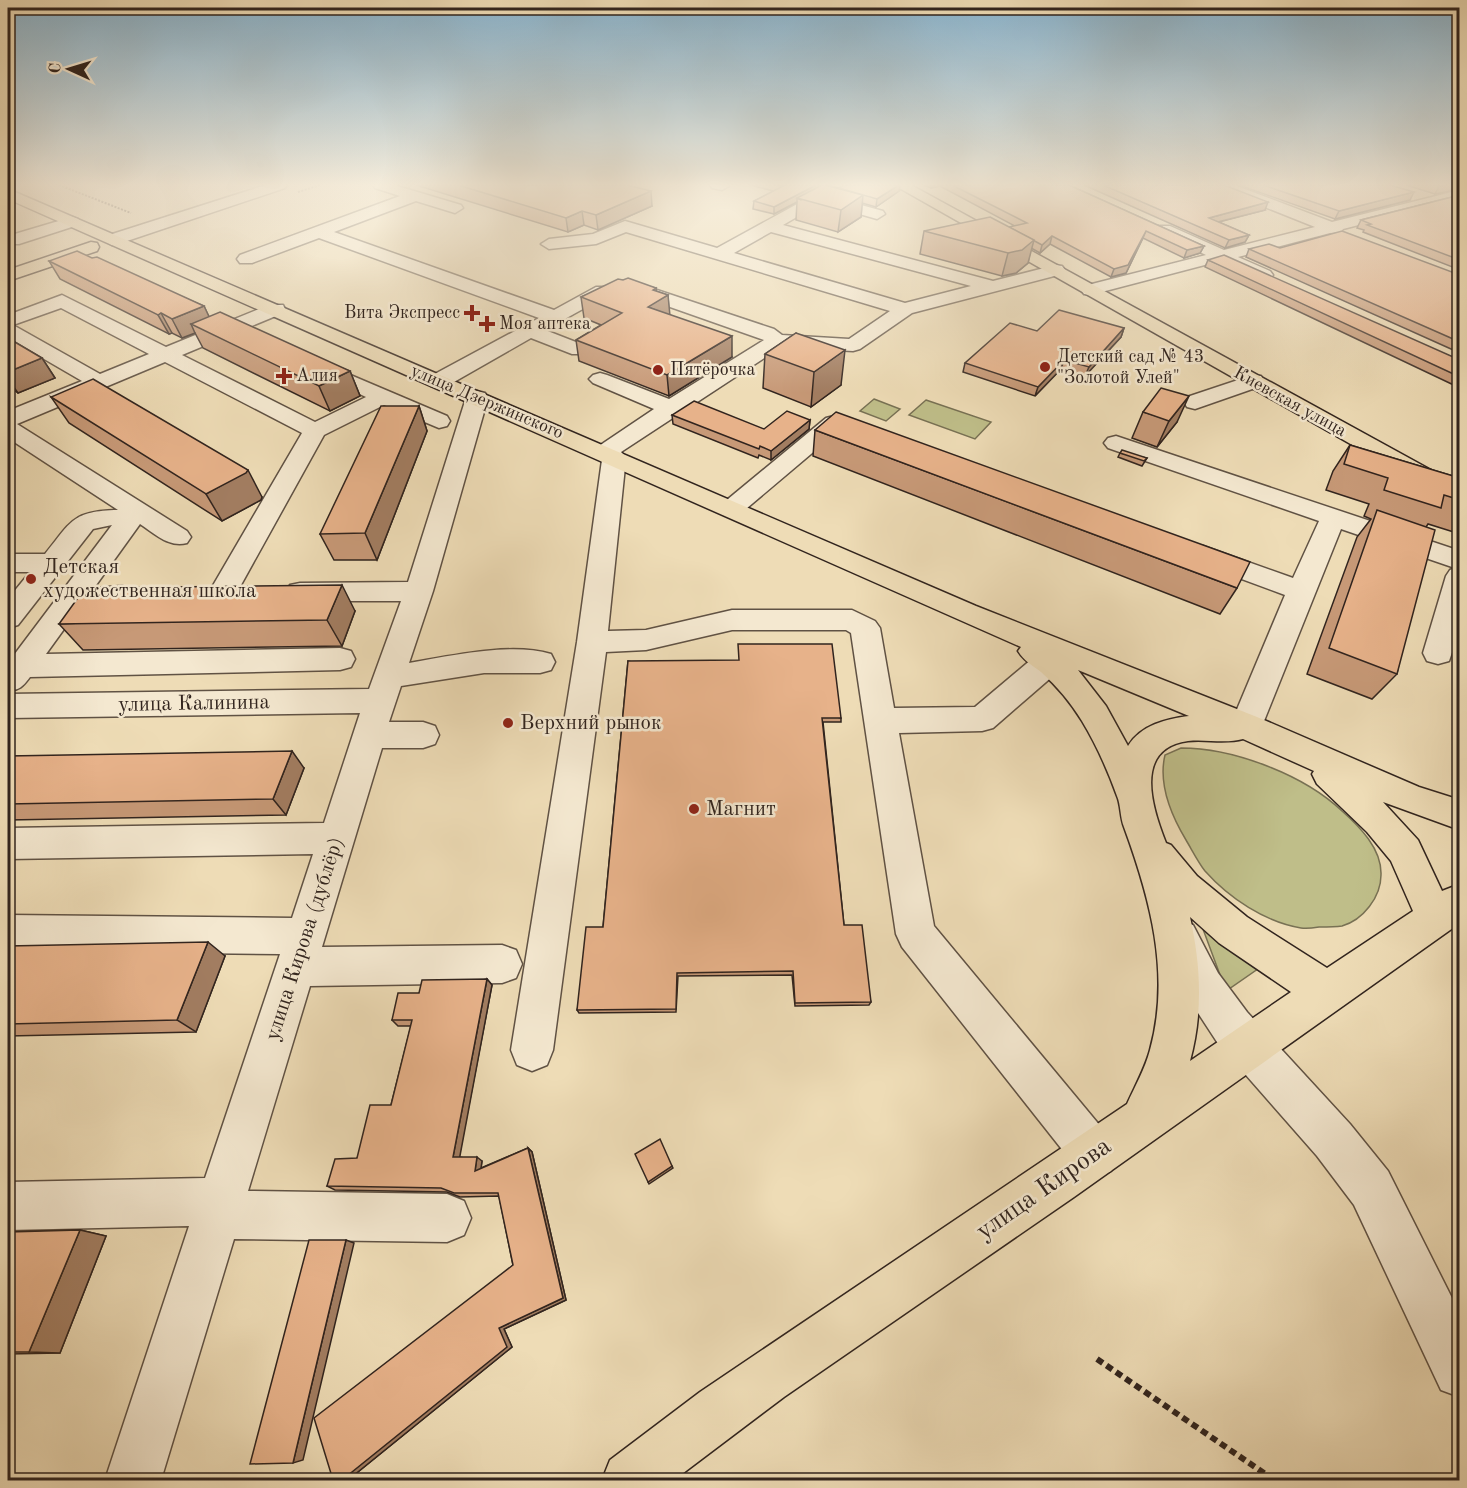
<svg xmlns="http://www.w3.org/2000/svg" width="1467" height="1488" font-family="'Old Standard TT',serif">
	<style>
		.green { fill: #bfbe89; stroke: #787154; stroke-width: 1.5 }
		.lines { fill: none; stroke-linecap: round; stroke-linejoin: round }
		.minor-casing { stroke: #605244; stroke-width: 3 }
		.major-casing { stroke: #31241e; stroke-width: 3 }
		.path-far1 { stroke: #31241e; stroke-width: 2; stroke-dasharray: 2 1.5; stroke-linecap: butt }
		.path { stroke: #31241e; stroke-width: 6; stroke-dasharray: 7 4.5; stroke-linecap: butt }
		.minor { fill: #f4e8d0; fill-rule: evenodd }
		.major { fill: #eedcb6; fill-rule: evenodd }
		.wall { fill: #c79977; stroke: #31241e; stroke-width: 1.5 }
		.shaded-wall { fill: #a27d61; stroke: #31241e; stroke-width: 1.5 }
		.building { fill: #e7b28a; stroke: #31241e; stroke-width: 1.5 }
		.poi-dot { fill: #8f2418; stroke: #f4e8d0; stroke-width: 2 }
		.labels { text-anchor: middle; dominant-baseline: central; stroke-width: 5; stroke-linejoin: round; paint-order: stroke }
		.far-poi-label { font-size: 18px; fill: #31241e; stroke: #f4e8d0; text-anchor: start }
		.far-street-label { font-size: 18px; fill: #31241e; stroke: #f4e8d0 }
		.poi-label { font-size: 21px; fill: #31241e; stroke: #f4e8d0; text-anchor: start }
		.street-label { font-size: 21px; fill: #31241e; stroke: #f4e8d0 }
		.near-street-label { font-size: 26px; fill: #31241e; stroke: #f4e8d0 }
	</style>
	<rect width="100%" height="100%" fill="#eedcb6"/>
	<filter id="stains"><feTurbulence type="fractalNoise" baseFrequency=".00333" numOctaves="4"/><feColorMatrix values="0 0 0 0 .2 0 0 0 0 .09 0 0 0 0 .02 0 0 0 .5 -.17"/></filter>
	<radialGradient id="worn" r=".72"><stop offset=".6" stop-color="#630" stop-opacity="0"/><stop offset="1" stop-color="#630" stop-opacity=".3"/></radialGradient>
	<!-- green -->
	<g class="green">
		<polygon points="874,399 900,409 886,421 860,411"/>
		<polygon points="926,400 991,422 975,439 909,415"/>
		<path d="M1181,748c53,0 123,27 161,63 18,16 40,38 39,64 0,22 -18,45 -39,51 -7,1 -16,1 -23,1 -6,1 -12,2 -18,1 -36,-6 -72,-30 -96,-57 -7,-9 -13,-21 -19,-31 -15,-25 -28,-56 -21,-85z"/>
		<polygon points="1197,913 1265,964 1226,991"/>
	</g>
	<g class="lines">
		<defs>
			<g id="minor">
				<polygon points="266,185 287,185 285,188 118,244 112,245 104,240 106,236"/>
				<polygon points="373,185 394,185 461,205 463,208 455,213 416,201 334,232 554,310 596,287 608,287 611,291 608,295 545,330 586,346 589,350 586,354 572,354 531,338 447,386 439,387 431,386 428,381 431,376 539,318 319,238 252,263 240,263 237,259 240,255 400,196 375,188"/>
				<polygon points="710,185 728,185 729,186 722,190 712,188"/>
				<path d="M832,185h17l-17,12 51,14 2,3 -8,5 -56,-16 -38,22 210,56 63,-16 6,1 3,4 -3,4 -150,39 -52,36 -7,2 -72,-4 -160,105 5,5 -18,174 38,-1 86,-20h120l23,11 5,7 14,80 81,-1 64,-54 11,-3 11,3 4,8 -4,8 -68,59 -11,3 -83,2 35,193 177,213 7,16 -7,16 -16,7 -16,-7 -177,-224 -6,-13 -45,-301 -5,-3h-114l-86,20 -40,2 -53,398 -6,15 -15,6 -15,-6 -6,-15 66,-408 25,-182 -6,-2 -4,-5 4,-5 58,-39 -61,-26 -4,-4 4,-4 7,-2 7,2 62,24 95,-59 -128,-45 -3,-4 3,-4h12l126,42 8,6 67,4 41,-28 -264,-79 -30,12 -47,5 -8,-5 8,-5 44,-5 32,-13 92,27zM771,232l200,54 -66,17 -171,-50z"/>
				<polygon points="1215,185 1234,185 1332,222 1460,190 1460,199 1343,229 1341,232 1330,233 1238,257 1270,271 1273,275 1270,279 1258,279 1220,261 1090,295 1084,294 1081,290 1084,286 1206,255 1158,232 1156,229 1158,226 1170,226 1224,250 1315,227 1217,188"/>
				<polygon points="72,217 78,219 80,222 78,225 19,244 8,244 8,236"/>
				<path d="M62,295l104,52 103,-42h14l2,4 -2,4 -101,42 133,67 51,-25 -58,-27 -3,-4 3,-4 7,-2 132,56 3,5 -3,5 -8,2 -55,-23 -60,30 -88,159 -4,7 -10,2 -10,-2 -4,-7 94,-161 -137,-71 -148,62 170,107 4,6 -4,6c-18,5 -32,-9 -47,-19l-46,64 28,-2 10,3 4,7 -4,7 -10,3 -42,1 -34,47 294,-6 11,3 4,8 -4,8 -11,3 -310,7c-6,8 -11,15 -22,12v-26l104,-138 -19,4 -75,96 -10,3v-29l22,-27h-22v-18h37c27,-33 27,-43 73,-44l-110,-72v-27l74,-30 -74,-43v-23zM61,308l88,46 -49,20 -87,-49z"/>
				<polygon points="1253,375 1261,376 1264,381 1261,386 1195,409 1187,407 1184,402 1187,397"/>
				<path d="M477,391l8,2 3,5 -55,193 -24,72c41,-7 102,-21 142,-9l4,8 -4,8 -11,3h-56l-83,13 -12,36h34l12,4 4,9 -4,9 -12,4h-41l-60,199 180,-2 14,5 6,14 -6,14 -14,5 -192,3 -62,205 199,3 17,7 7,17 -7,17 -17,7 -213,-3 -73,241h-56l84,-254 -181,4v-48l197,-4 75,-224 -272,-3v-36l284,3 21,-64 -305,5v-31l316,-5 36,-110 -352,5v-24l361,-5 32,-88h-101l-10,-2 -4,-7 4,-7 10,-2 108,-1 58,-184 3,-5z"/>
				<polygon points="834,416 860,424 863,429 860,434 852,436 837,432 740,514 731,517 722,514 718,509 722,504 826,418"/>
				<polygon points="1116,436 1460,551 1460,629 1449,661 1438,664 1427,661 1423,653 1446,576 1450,570 1455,568 1341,529 1262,726 1257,735 1246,739 1235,735 1230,726 1285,595 1193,561 1190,555 1193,549 1203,546 1293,578 1319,521 1108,448 1104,443 1108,438"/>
				<polygon points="1179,920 1193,925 1218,973 1247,1012 1350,1124 1388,1171 1460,1314 1460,1397 1441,1390 1354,1205 1317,1156 1217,1042 1185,993 1159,938 1165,925"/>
			</g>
			<g id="major">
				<polygon points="894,185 911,185 1460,486 1460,503 1451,501"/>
				<path d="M8,189l968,417 281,111 162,70 41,13v30l-77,-28 35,38 24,51 18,-7v39l-386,274 -290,200 -110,83h-72l8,-20 90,-68 427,-288c8,-18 18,-35 23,-54 21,-76 0,-152 -26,-223 -4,-10 -3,-22 -7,-31 -9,-25 -21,-52 -35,-75 -11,-18 -25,-35 -41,-49 -9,-7 -17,-11 -23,-21l3,-4 -1013,-448zM1078,670l111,46c-23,3 -48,9 -61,30l-22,-40zM1243,739l71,32 -2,3 5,10 50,48 24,29 22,50 -86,57 -80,-51 -50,-41 -26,-31 -5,-2c-14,-35 -33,-95 22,-102 18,-2 38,3 55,-2zM1190,917l29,26 72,49 -101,69c13,-47 11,-96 0,-144z"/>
				<polygon points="91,242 97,243 99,247 97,251 8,281 8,270"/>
			</g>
		</defs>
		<!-- minor casing -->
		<use href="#minor" class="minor-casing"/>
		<!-- major casing -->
		<use href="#major" class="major-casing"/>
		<!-- path-far1 -->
		<g class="path-far1">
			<polyline points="59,185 131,213"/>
			<polyline points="298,192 320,185"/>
		</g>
		<!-- path -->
		<polyline class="path" points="1097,1359 1274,1480"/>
		<!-- minor -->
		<use href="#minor" class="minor"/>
		<!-- major -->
		<use href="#major" class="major"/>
	</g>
	<!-- wall -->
	<g class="wall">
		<polygon points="416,185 627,185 652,206 598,230 584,225 568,232"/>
		<polygon points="749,185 829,185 828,185 839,188 899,191 876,207 862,203 861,217 838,232 796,220 797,202 774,214 753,209 754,201 774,191"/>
		<polygon points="924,185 1069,185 1204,246 1200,253 1184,258 1143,238 1126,273 1111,277 1050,244 1040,253 1031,248 1028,263 1016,273 1002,276 920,254 924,231 1009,227 1015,226 940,186 931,188"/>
		<polygon points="1084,185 1224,185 1265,210 1219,222 1249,235 1245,242 1225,248"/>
		<polygon points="1239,185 1390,185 1410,200 1335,219"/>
		<polygon points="1406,185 1460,185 1435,194"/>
		<polygon points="1460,195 1460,270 1363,232 1364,230 1357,228 1361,220"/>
		<polygon points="1280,248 1460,275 1460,353 1246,257 1249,249"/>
		<polygon points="92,258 204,306 209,317 350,371 360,396 330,411 203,348 195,333 182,338 172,333 169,334 60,279 49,261"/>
		<polygon points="1208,260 1460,360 1460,388 1205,267"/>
		<polygon points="623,280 656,288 656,291 668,295 669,314 732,357 669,396 579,361 576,340 601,325 584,318 581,297"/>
		<polygon points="1124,328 1121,337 1085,376 1061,369 1035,396 963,372 965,363 1037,331"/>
		<polygon points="796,333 841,385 811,407 763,388 765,354"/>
		<polygon points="8,338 42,358 55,378 18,393 8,386"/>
		<polygon points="51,397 262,497 261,500 222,521 69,423"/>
		<polygon points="419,406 427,431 377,560 334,560 320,534"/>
		<polygon points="1143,412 1177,422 1157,447 1132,438"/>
		<polygon points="672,415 764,429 810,420 809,429 771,460 759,455 758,458 673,424"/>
		<polygon points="815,430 1237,588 1220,614 813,456"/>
		<polygon points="1350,445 1460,478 1460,534 1428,524 1426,527 1397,674 1372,699 1307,674 1357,537 1371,519 1364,516 1369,504 1326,490 1333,471"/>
		<polygon points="1120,453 1147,458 1142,466 1118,457"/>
		<polygon points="355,611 342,646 83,650 59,624"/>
		<polygon points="628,661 841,718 841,722 823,722 844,925 871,1002 869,1005 795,1006 792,975 678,976 676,1012 579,1013 577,1010 603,927"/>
		<polygon points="8,756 304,768 286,815 8,820"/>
		<polygon points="8,946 225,956 196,1032 8,1036"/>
		<polygon points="487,979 492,985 459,1157 482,1161 481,1168 528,1148 532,1152 566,1300 504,1329 512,1347 348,1480 333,1480 513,1265 499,1196 460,1197 447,1192 335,1190 327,1186 357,1158 391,1105 411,1026 398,1026 392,1020 419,993"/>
		<polygon points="80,1230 106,1236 60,1353 8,1354 8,1232"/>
	</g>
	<!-- shaded-wall -->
	<g class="shaded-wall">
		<polygon points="816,185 829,185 801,200 797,198 797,202 774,214 774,207"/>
		<polygon points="899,185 900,185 899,191 876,207 877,199"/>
		<polygon points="932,185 940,185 940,186 931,188"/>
		<polygon points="1448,185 1460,185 1460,189 1435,194 1439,186"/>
		<polygon points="651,191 652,206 598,230 596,215"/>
		<polygon points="1414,192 1410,200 1335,219 1339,211"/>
		<polygon points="863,195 861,217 838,232 841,210"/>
		<polygon points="1268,202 1265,210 1206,225 1209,218"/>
		<polygon points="582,211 584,225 568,232 566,218"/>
		<polygon points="1146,231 1143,238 1126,273 1111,277 1114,269"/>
		<polygon points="1249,235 1245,242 1225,248 1229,240"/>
		<polygon points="1052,236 1050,244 1040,253 1042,245"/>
		<polygon points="1034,240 1028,263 1016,273 1002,276 1008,253"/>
		<polygon points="1204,246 1200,253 1184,258 1187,250"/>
		<polygon points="656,288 657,301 668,295 670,316 648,307 653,290"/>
		<polygon points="204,306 213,325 191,324 195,333 182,338 172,319"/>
		<polygon points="161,313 172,333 169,334 158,315"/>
		<polygon points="1124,328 1121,337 1085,376 1089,367"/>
		<polygon points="732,336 732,357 669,396 667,375"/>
		<polygon points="845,350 841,385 811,407 814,372"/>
		<polygon points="42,358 55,378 18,393 8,379 8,372"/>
		<polygon points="1064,360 1061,369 1035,396 1038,387"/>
		<polygon points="350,371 360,396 330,411 319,386"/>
		<polygon points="1189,396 1177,422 1157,447 1169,421"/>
		<polygon points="419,406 427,431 377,560 365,533"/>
		<polygon points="810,420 809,429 771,460 771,451"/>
		<polygon points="248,470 262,497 261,500 222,521 206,494"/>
		<polygon points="342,585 355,611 342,646 327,620"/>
		<polygon points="292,751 304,768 286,815 273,799"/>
		<polygon points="208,942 225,956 196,1032 177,1020"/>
		<polygon points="487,979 492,985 459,1161 453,1157"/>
		<polygon points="528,1148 532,1152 566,1300 504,1329 512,1347 348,1480 342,1480 499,1328 563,1298"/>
		<polygon points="477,1157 482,1161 480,1175 475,1171"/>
		<polygon points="672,1166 673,1168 649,1184 648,1182"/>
		<polygon points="80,1230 106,1236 60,1353 29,1352"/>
		<polygon points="346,1240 354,1243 303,1460 293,1463"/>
	</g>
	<!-- building -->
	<g class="building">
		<polygon points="458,185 627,185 651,191 596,215 582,211 566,218"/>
		<polygon points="777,185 816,185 774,207 754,201 783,186"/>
		<polygon points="822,185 825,185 863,195 841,210 797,198"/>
		<polygon points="844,185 899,185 877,199 839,188"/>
		<polygon points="952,185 1069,185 1204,246 1187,250 1146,231 1128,265 1114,269 1052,236 1042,245 1009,227 1027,223"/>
		<polygon points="1103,185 1224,185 1268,202 1209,218 1249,235 1229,240"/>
		<polygon points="1263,185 1390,185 1414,192 1339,211"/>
		<polygon points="1434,185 1448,185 1439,186"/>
		<polygon points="1460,195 1460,260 1367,225 1371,224 1361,220"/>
		<polygon points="990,217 1034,240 1022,250 1008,253 924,231"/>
		<polygon points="1342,231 1460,275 1460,342 1249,249 1269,244 1280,248"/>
		<polygon points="77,251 92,258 97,257 204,306 172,319 161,313 158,315 49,261"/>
		<polygon points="1224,255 1460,360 1460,377 1208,260"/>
		<polygon points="628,278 656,288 653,290 668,295 648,307 732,336 667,375 576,340 622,313 581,297 618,279 623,280"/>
		<polygon points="1059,310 1124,328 1089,367 1064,360 1038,387 965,363 1010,323 1037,331"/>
		<polygon points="220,312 350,371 319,386 191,324"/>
		<polygon points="796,333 845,350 814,372 765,354"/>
		<polygon points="8,338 42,358 8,372"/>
		<polygon points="93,379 248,470 246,473 206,494 51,397"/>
		<polygon points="1161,388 1189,396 1169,421 1143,412"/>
		<polygon points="694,401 764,429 787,411 810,420 771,451 760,446 759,449 672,415"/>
		<polygon points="381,406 419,406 365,533 320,534"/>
		<polygon points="836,412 1250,562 1237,588 815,430"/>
		<polygon points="1350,445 1460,478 1460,500 1444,495 1441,508 1384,490 1388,478 1344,464"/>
		<polygon points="1122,450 1147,458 1144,461 1120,453"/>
		<polygon points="1377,510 1435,530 1397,674 1329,648"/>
		<polygon points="342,585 327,620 59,624 85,588"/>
		<polygon points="738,644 832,644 841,718 822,718 844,925 862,925 871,1002 795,1003 793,971 677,973 676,1009 577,1010 586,927 603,927 628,661 739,660"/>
		<polygon points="292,751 273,799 8,804 8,756"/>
		<polygon points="208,942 177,1020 8,1024 8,946"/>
		<polygon points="487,979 453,1157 477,1157 475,1171 528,1148 563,1298 499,1328 507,1347 342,1480 333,1480 314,1418 513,1265 498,1193 454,1193 441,1188 327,1186 335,1159 357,1158 370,1105 391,1105 412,1020 392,1020 398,993 419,993 422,980"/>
		<polygon points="660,1139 672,1166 648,1182 635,1154"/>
		<polygon points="80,1230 29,1352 8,1352 8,1232"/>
		<polygon points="309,1240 346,1240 293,1463 250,1464"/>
	</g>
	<!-- sky -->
	<linearGradient id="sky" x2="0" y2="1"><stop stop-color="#89b6d2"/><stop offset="0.47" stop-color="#f7efde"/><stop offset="1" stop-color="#f7efde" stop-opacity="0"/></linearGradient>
	<rect width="1467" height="393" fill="url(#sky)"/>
	<!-- markers -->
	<g class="poi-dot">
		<path d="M469 304h6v6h6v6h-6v6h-6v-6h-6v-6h6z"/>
		<path d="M484 315h6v6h6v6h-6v6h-6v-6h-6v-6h6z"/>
		<circle cx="1045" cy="367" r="6"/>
		<circle cx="658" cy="370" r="6"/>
		<path d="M281 367h6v6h6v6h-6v6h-6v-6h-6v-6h6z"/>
		<circle cx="31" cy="579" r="6"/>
		<circle cx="508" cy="723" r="6"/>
		<circle cx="694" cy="809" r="6"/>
	</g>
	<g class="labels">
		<!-- far-poi labels -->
		<g class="far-poi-label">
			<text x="460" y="313" text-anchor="end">Вита Экспресс</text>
			<text x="499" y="324">Моя аптека</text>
			<text x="1057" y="357">Детский сад № 43<tspan x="1057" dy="21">"Золотой Улей"</tspan></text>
			<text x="670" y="370">Пятёрочка</text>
			<text x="296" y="376">Алия</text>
		</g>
		<!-- far-street labels -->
		<g class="far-street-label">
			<text transform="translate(487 402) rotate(23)">улица Дзержинского</text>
			<text transform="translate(1290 402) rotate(29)">Киевская улица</text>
		</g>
		<!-- poi labels -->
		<g class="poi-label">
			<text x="43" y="567">Детская<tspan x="43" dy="24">художественная школа</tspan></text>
			<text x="520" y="723">Верхний рынок</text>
			<text x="706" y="809">Магнит</text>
		</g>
		<!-- street labels -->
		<g class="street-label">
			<text transform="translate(194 704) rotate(-1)">улица Калинина</text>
			<text transform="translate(305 939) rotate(-72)">улица Кирова (дублёр)</text>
		</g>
		<!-- near-street labels -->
		<g class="near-street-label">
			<text transform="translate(1044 1189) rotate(-35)">улица Кирова</text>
		</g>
	</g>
	<!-- margin -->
	<rect width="1467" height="1488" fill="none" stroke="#eedcb6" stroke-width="30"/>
	<rect x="9" y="9" width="1449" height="1470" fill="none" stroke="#31241e" stroke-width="3"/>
	<rect x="15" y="15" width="1437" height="1458" fill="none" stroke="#31241e" stroke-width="1.5"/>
	<!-- north arrow -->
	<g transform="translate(69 69) rotate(274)" stroke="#f4e8d0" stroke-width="4.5" paint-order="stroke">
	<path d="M0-4.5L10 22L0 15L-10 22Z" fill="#31241e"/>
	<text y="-9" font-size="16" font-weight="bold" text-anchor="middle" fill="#31241e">С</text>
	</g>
	<rect width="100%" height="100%" filter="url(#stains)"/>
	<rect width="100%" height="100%" fill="url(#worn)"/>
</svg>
